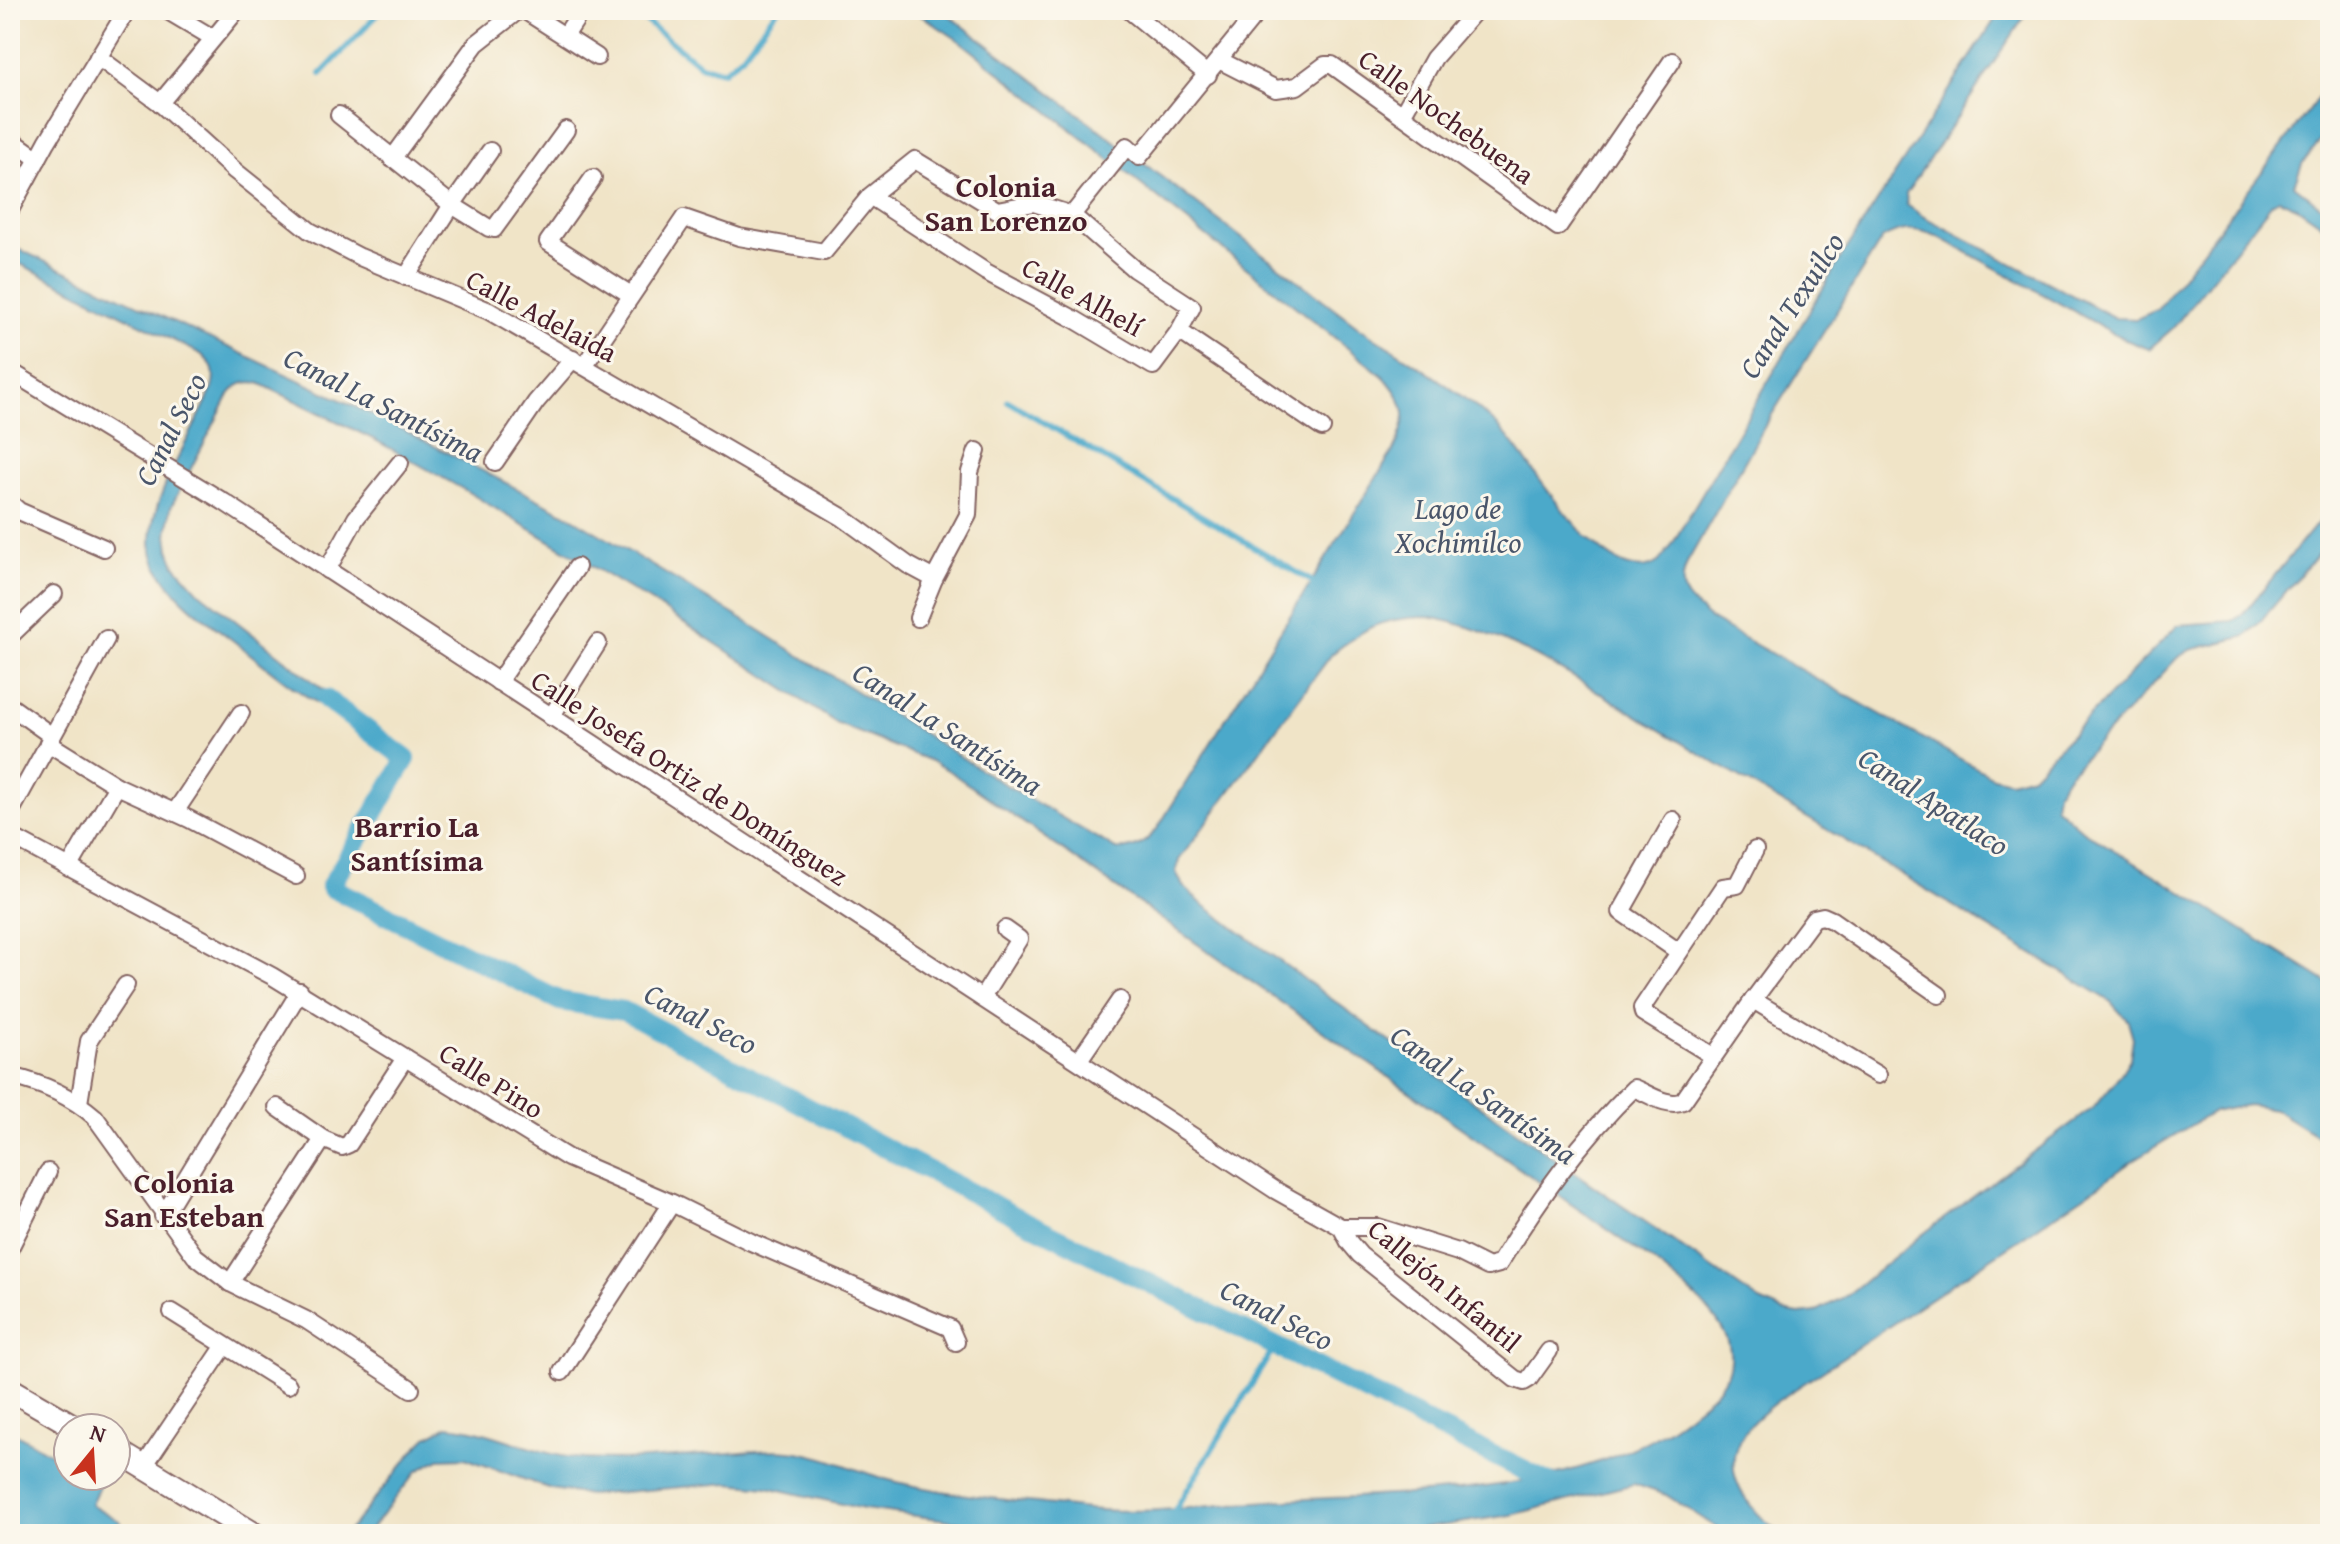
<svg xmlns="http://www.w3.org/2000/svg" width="2340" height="1544" font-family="'Gentium Book Plus',serif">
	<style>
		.water { fill: #4ba9ca; stroke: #4a647a; stroke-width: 2; fill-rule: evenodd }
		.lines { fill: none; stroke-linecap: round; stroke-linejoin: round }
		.stream { stroke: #4ba9ca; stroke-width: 6 }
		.canal { stroke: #4ba9ca; stroke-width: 20 }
		.street-casing { stroke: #846462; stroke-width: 20 }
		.secondary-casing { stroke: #846462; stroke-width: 26 }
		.street { stroke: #fff; stroke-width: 16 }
		.secondary { stroke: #fff; stroke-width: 22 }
		.labels { text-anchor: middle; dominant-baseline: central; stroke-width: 6; stroke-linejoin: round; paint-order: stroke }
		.street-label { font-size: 28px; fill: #4a1f2b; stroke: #fbf7ec }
		.neighbourhood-label { font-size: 30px; font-weight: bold; fill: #4a1f2b; stroke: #fbf7ec }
		.water-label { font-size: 30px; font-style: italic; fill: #4a566b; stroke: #fbf7ec }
	</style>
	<rect width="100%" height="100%" fill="#fbf7ec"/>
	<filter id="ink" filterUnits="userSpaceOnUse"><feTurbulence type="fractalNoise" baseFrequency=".0125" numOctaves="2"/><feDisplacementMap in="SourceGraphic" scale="16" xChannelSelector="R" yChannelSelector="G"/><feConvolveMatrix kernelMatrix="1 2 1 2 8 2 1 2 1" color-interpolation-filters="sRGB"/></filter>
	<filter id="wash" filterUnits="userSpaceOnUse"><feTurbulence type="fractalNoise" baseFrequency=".006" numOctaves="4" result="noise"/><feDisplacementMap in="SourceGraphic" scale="32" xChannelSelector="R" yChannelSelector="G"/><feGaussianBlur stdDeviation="1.8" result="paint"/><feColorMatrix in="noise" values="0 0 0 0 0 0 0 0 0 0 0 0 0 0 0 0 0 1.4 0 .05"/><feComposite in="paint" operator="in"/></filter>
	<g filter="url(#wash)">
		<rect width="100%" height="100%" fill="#f0e4c7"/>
		<!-- water -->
		<g class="water">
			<path d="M913,10h29l418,318c47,31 98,61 140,100 28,27 106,170 158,134 4,-4 8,-10 12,-14l172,-292 159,-246h28l-123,184 1,11 17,12 191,101 21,1 21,-9 173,-228v46l-28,36 -8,21 36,28v17l-33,-23 -18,-8 -7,4 -99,125 -24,21 -23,-9 -187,-103c-22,-9 -36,-11 -57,2l-116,185 -78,137c-14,33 1,40 25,60l280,156 17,4 22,-6 146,-150 54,-4 10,-6 88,-107v32l-71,83 -13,13 -56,14 -13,8 -110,118 -10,16 -2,14 27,24 248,154v160l-56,-35 -26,-4 -35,7 -78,47 -47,34 -312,209c-11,9 -24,19 -32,31 -28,40 6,78 38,101h-55l-61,-39 -32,-11 -123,31 -98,15 -75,4 -106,-2 -5,2h-175l-188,-25 -97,-22 -38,-4 -140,12 -38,-6 -86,-31 -26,1 -22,12 -50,63h-21l70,-86 11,-11 21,-11c47,4 88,30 136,33 48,3 99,-3 147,-6 20,-2 39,-4 59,-2 35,4 66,20 99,29 61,16 127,20 190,28 64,8 128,-3 191,-7 131,-8 322,-2 425,-92 8,-6 16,-12 22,-19 43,-52 -28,-98 -63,-128l-705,-491 -18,-10 -93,-37 -178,-117 -192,-115 -93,-52 -116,-57c-13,-2 -20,0 -29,10l-59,114 -4,28 2,14 6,16 24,27 144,113 5,8 -7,2c-38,-16 -73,-47 -106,-73 -22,-17 -47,-34 -65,-56 -10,-11 -19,-29 -19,-44 0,-47 43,-109 61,-153 4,-17 2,-23 -11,-35l-191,-95v-14l376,176 180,93 182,109 246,155 122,71c19,2 29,-6 41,-20l236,-378c17,-33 15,-48 -10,-75l-422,-334zM1428,617c88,15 172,78 249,123 145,86 289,173 433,261l18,20 5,17 -3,21 -11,18 -24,29 -172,128 -77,62 -31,16 -16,2 -16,-3 -23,-10c-189,-129 -375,-261 -559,-398l-18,-17 -7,-14 3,-12 153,-206c35,-28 49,-36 96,-37z"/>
			<polygon points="10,1430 68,1464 68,1476 88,1476 100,1484 91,1504 121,1522 122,1534 10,1534"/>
		</g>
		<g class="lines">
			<!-- stream -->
			<g class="stream">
				<polyline points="632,10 701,66 724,71 742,56 777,10"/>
				<polyline points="321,74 382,10"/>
				<polyline points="1008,401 1318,585"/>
				<polyline points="1172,1515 1275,1346"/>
			</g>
			<!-- canal -->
			<polyline class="canal" points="326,699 406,759 330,887 560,1001 624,1011 1017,1217 1557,1487"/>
		</g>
	</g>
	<g filter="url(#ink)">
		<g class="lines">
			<defs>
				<g id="street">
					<polyline points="166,10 213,38"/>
					<polyline points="524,10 597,57"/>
					<polyline points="1129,10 1208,75"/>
					<polyline points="565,36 582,10"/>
					<polyline points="98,57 160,103 235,171 310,231 360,257 489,311 842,517 908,565 934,579"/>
					<polyline points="1219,60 1276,89 1297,86 1325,65 1332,65 1558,227 1672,61"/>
					<polyline points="160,103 237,10"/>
					<polyline points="339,115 452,205 489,228 494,229 566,130"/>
					<polyline points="1402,115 1434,58 1476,10"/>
					<polyline points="10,139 38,159"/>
					<polyline points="392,159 476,44 519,10"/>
					<polyline points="593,178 548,242 631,295"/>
					<polyline points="10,210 47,142 127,10"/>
					<polyline points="1072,215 1127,146 1139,157 1259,10"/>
					<polyline points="406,277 452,205 490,151"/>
					<polyline points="1179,331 1322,428"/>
					<polyline points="584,366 684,218 739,237 824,252 870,196 915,160 997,210 1034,203 1072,215 1134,269 1192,307 1179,331 1153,366 1074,319 986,272 870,196"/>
					<path d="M10,371l214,131 1051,688 66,37h37l80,25 30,15 11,-3c39,-64 81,-124 135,-176 15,6 34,20 49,13l70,-101 61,-82 9,-2 9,4 107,75"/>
					<polyline points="495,462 536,402 573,359"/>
					<polyline points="10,503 19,511 104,548"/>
					<polyline points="327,570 356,518 400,463"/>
					<polyline points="918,618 934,579 968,515 970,472 977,451"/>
					<polyline points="10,636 54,594"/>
					<polyline points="498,682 577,567"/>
					<polyline points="10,706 52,736"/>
					<polyline points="551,717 598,643"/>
					<polyline points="48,743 117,786 189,819 296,876"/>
					<polyline points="175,812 241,713"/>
					<polyline points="10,813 106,639"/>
					<polyline points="1673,820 1621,912 1679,952"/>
					<polyline points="10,836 272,976 568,1158 672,1203 751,1242 950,1328 956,1342"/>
					<polyline points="69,868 117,786"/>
					<polyline points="982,998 1019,939 1005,929"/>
					<polyline points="1753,1000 1878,1075"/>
					<polyline points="1713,1056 1643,1013 1642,1008 1723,887 1737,885 1755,850"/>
					<polyline points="1079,1060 1120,1000"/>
					<path d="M10,1076c31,7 61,20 85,41l100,139 35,27 76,37 105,69"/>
					<polyline points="79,1103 89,1041 126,985"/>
					<polyline points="277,1107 323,1139"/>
					<polyline points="163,1216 300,991"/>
					<polyline points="1341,1227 1349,1242 1360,1255 1515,1379 1524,1382 1529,1379 1549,1351"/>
					<polyline points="10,1248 48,1172"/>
					<polyline points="230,1283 323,1139 342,1147 349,1144 405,1058"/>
					<polyline points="172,1312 288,1385"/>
					<polyline points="562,1372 672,1203"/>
					<polyline points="144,1466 224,1347"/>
				</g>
				<g id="secondary">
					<polyline points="10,1389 77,1428"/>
					<polyline points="116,1450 254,1534"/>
				</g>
			</defs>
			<!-- street casing -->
			<use href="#street" class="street-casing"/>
			<!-- secondary casing -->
			<use href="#secondary" class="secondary-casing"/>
			<!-- street -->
			<use href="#street" class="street"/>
			<!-- secondary -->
			<use href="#secondary" class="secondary"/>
		</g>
	</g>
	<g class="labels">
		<!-- street labels -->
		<g class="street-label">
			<text transform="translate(1447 116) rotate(36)">Calle Nochebuena</text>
			<text transform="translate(1083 296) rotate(29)">Calle Alhelí</text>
			<text transform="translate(542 315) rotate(28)">Calle Adelaida</text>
			<text transform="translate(690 777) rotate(33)">Calle Josefa Ortiz de Domínguez</text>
			<text transform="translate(492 1080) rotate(32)">Calle Pino</text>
			<text transform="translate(1445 1285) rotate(40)">Callejón Infantil</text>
		</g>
		<!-- neighbourhood labels -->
		<g class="neighbourhood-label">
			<text x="1006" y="186">Colonia<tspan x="1006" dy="34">San Lorenzo</tspan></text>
			<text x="417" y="826">Barrio La<tspan x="417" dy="34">Santísima</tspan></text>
			<text x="184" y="1182">Colonia<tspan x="184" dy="34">San Esteban</tspan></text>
		</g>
		<!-- water labels -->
		<g class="water-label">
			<text transform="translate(1791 305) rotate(-57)">Canal Texuilco</text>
			<text transform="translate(384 404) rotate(27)">Canal La Santísima</text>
			<text transform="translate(170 429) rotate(-63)">Canal Seco</text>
			<text x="1458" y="508">Lago de<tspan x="1458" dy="34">Xochimilco</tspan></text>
			<text transform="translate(948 728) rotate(33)">Canal La Santísima</text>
			<text transform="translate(1934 801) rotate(33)">Canal Apatlaco</text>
			<text transform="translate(701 1018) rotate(27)">Canal Seco</text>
			<text transform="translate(1484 1094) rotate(35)">Canal La Santísima</text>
			<text transform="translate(1277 1314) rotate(27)">Canal Seco</text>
		</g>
	</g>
	<!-- margin -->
	<rect width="2340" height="1544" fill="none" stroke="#fbf7ec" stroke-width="40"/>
	<!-- north arrow -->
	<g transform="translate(92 1452) rotate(18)"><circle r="38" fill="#fbf7ec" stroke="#b4a19f" stroke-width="2"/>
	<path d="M0-6L14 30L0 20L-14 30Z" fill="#c8321e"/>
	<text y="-12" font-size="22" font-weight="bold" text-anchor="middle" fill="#4a1f2b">N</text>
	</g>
</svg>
